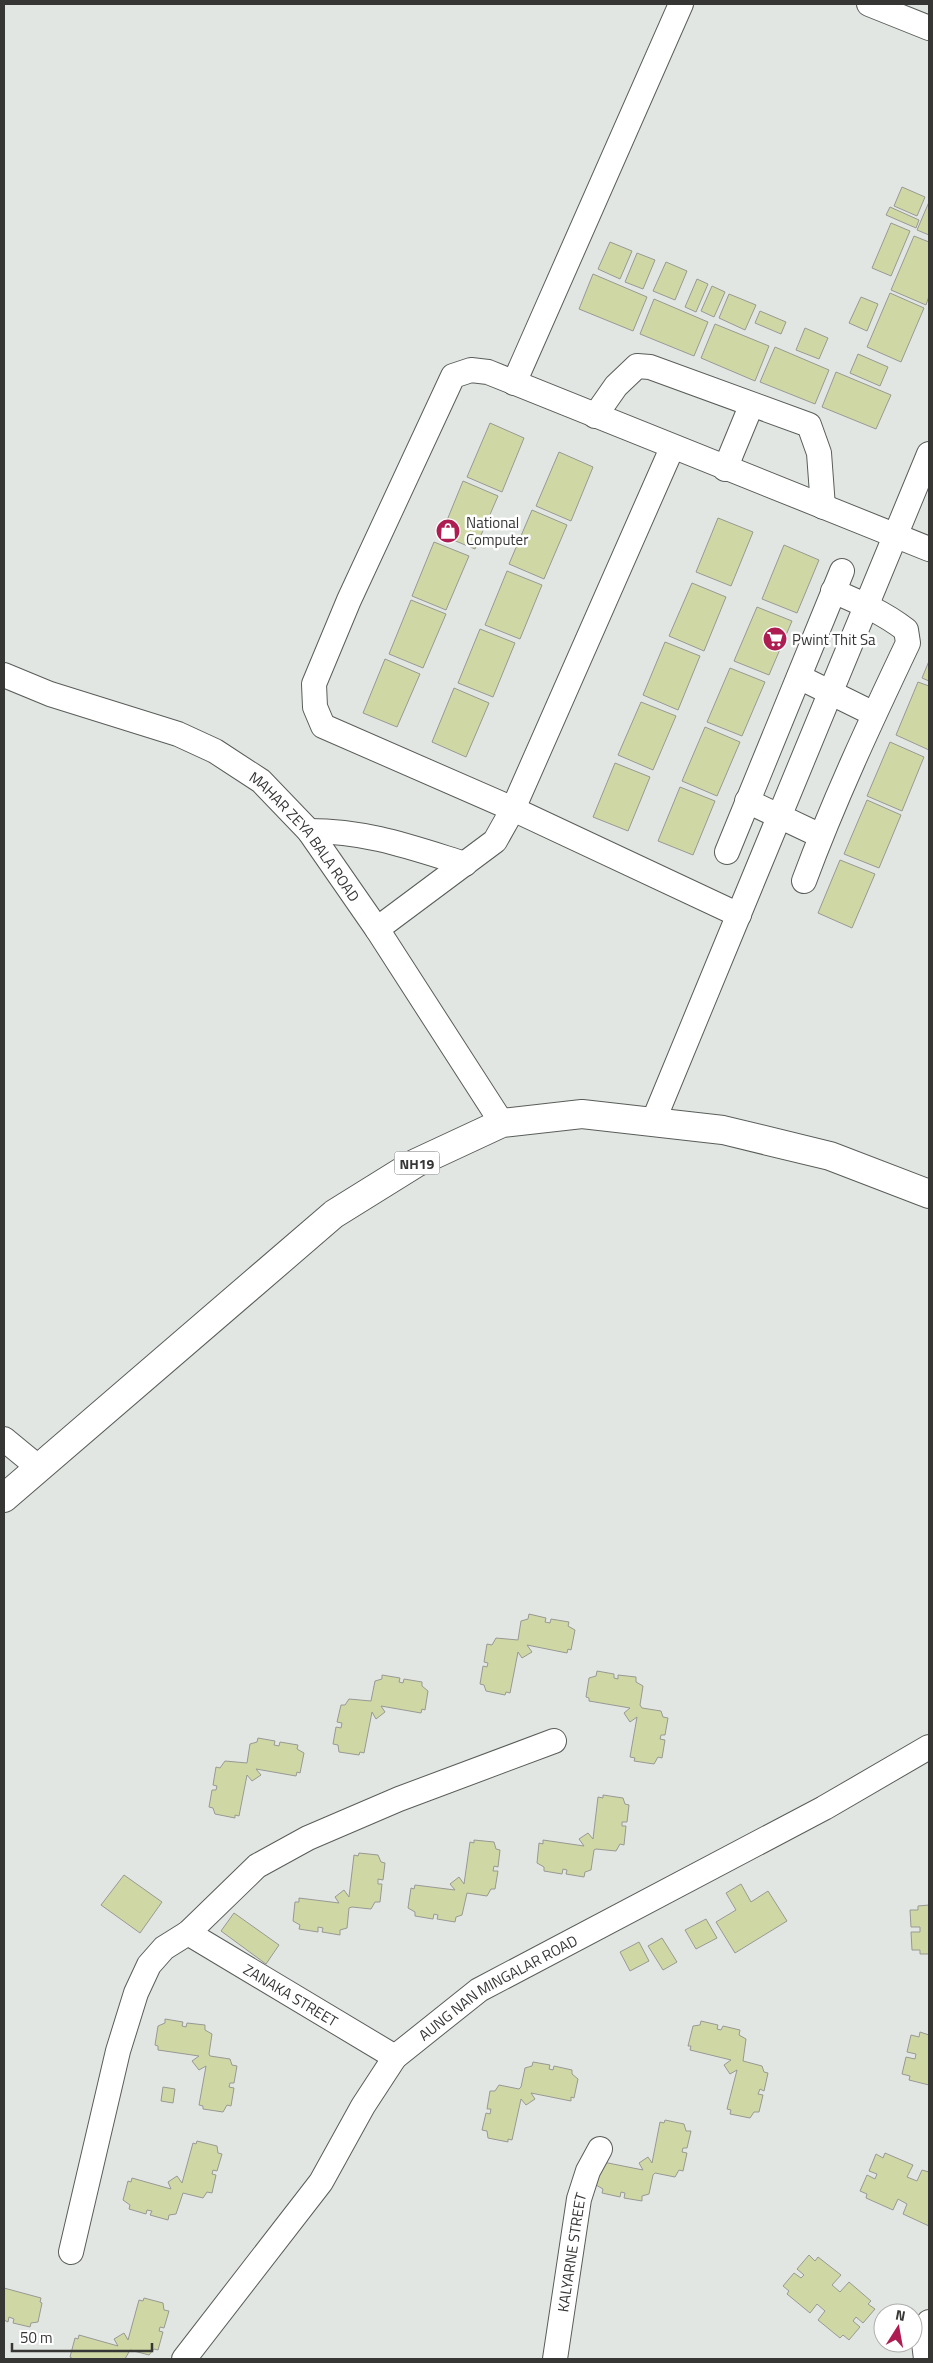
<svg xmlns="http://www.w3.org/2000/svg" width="933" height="2363" font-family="'Titillium Web',sans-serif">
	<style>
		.building { fill: #cfd8a4; stroke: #989994 }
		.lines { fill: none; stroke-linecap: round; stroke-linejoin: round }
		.minor-casing { stroke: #595d59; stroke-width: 26 }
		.highway-casing { stroke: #595d59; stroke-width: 30 }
		.minor { stroke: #fff; stroke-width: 24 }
		.highway { stroke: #fff; stroke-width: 28 }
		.labels { text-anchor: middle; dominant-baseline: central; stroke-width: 5; stroke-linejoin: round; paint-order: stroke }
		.shield { fill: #fff; stroke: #727372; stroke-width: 1 }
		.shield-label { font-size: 14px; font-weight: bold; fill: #363735 }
		.poi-label { font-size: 15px; fill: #363735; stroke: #fff; text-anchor: start }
		.street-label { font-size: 15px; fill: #363735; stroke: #fff }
	</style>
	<rect width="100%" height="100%" fill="#e2e6e2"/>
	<!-- building -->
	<g class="building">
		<polygon points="902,187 925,197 917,216 894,206"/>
		<polygon points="929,202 929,235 917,230"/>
		<polygon points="890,207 919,220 916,228 886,215"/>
		<polygon points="891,223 910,231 891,276 872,268"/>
		<polygon points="914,236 929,242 929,296 926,305 891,290"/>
		<polygon points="610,242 632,251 620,279 598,269"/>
		<polygon points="637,253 655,260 643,289 625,282"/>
		<polygon points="666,262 687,271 675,300 653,291"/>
		<polygon points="593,274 647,297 633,331 579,309"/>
		<polygon points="697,279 708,284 696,312 685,307"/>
		<polygon points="712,286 725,292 714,317 701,311"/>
		<polygon points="890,293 924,308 901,362 867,347"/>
		<polygon points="729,294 756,305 745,330 719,318"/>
		<polygon points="861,297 878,304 867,331 849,323"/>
		<polygon points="654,299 708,322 694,356 640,334"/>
		<polygon points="760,311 786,322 781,334 755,323"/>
		<polygon points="715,324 769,346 755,381 701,358"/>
		<polygon points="805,328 828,338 819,359 796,350"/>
		<polygon points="775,347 829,370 815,404 760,382"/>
		<polygon points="858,354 888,367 880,386 850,373"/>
		<polygon points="836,372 891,395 876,429 822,407"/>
		<polygon points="490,423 524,438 502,492 467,477"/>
		<polygon points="559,452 593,467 571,521 536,506"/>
		<polygon points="463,481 498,496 475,549 441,535"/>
		<polygon points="532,510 567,525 544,579 509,564"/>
		<polygon points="718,518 753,532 731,586 696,572"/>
		<polygon points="434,542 469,556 446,610 412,596"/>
		<polygon points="784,545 819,560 797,613 762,599"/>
		<polygon points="507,571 542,585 520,639 485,625"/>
		<polygon points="692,583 726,597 704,651 669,636"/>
		<polygon points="411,600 446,614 423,668 389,654"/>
		<polygon points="757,607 792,621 769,675 734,661"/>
		<polygon points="480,629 515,643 493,697 458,683"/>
		<polygon points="665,642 700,656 678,710 643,695"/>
		<polygon points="385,659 420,674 397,727 363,713"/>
		<polygon points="929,661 929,681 922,678"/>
		<polygon points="730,668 765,682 742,736 707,722"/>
		<polygon points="918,682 929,686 929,750 896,735"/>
		<polygon points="454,688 489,703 466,757 432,742"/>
		<polygon points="641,702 676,716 653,770 618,755"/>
		<polygon points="705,727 740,742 717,796 682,781"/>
		<polygon points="890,742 924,757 902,811 867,796"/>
		<polygon points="615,763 650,777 628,831 593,817"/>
		<polygon points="680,787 715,801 693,855 658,841"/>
		<polygon points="867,800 901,815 879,868 844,854"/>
		<polygon points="840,860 875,874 852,928 818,913"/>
		<polygon points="529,1614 546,1618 545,1622 550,1623 551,1619 569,1622 568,1626 575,1630 571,1650 568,1649 567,1653 527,1645 532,1652 522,1658 518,1652 510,1693 506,1692 505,1695 486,1691 484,1685 480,1684 483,1666 487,1667 488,1663 484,1662 487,1644 492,1645 496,1638 518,1640 521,1621 528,1619"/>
		<polygon points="597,1671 614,1674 614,1678 618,1679 618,1675 636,1677 636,1682 643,1686 640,1705 642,1708 661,1711 663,1717 668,1718 665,1735 661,1735 660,1739 665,1740 662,1758 658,1757 654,1764 634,1761 635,1758 630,1757 637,1717 630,1722 624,1713 630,1708 589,1701 589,1698 586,1697 589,1678 596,1676"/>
		<polygon points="382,1675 400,1678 399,1682 403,1683 404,1679 422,1682 422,1686 428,1691 425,1710 422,1709 421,1713 381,1706 385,1712 376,1719 372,1712 364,1753 360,1752 359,1755 339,1752 338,1745 333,1744 336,1727 341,1728 342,1723 337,1722 341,1705 345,1705 349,1699 371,1701 375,1681 382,1679"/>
		<polygon points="258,1738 275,1741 274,1745 279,1746 280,1742 298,1745 297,1749 304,1753 300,1773 297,1772 296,1776 256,1769 261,1775 252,1781 247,1775 239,1816 235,1815 235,1818 215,1814 213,1808 209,1807 212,1790 216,1790 217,1786 213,1785 216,1767 220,1768 225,1761 247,1763 250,1744 257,1742"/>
		<polygon points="603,1795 623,1798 625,1804 629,1805 627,1822 622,1822 622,1826 626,1826 624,1845 620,1844 616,1851 596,1849 594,1850 591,1870 585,1872 584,1877 566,1874 567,1870 563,1869 562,1874 544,1871 544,1867 537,1863 539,1843 543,1844 543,1840 584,1846 579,1839 588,1833 593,1839 598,1797 603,1798"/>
		<polygon points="474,1840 494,1842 496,1849 500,1850 498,1867 494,1866 493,1871 498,1871 495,1889 491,1889 487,1896 467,1893 462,1915 456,1917 455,1922 437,1919 438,1915 434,1914 433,1919 415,1916 415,1912 408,1908 411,1888 414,1889 415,1885 455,1890 450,1884 459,1877 464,1884 470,1842 474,1843"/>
		<polygon points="359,1853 378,1855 381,1862 385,1863 383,1880 378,1879 378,1884 382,1884 380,1902 375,1902 371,1909 352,1907 349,1908 347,1928 340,1930 340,1935 322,1932 323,1928 318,1927 318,1932 299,1929 300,1925 293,1921 295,1902 299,1902 299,1898 339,1903 335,1897 344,1890 349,1897 354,1855 358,1856"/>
		<polygon points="124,1875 162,1902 140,1933 101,1905"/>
		<polygon points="741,1884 751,1902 768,1891 787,1921 735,1953 716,1922 736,1910 726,1893"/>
		<polygon points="929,1905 929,1954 920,1954 920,1950 912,1950 911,1932 920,1932 920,1927 911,1927 910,1910 918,1910 918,1906"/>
		<polygon points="234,1913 279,1945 266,1964 221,1931"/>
		<polygon points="706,1919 717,1938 696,1949 685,1930"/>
		<polygon points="662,1938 677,1962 663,1970 648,1946"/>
		<polygon points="639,1942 649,1961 630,1971 620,1952"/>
		<polygon points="165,2019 183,2022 182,2026 186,2027 187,2023 205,2025 205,2030 212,2034 209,2054 210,2056 230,2059 232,2065 237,2066 234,2083 230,2083 229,2087 234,2088 231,2106 227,2105 223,2112 203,2109 203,2106 199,2105 206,2066 199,2070 192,2061 199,2056 158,2050 158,2046 155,2045 158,2026 165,2023"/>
		<polygon points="701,2021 718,2025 717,2029 721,2030 723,2026 740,2030 739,2035 746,2039 743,2061 762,2066 764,2072 768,2073 764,2091 760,2089 758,2094 763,2095 759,2112 754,2112 750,2118 730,2114 731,2110 727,2109 737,2070 730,2074 724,2065 731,2060 690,2050 691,2046 688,2046 693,2026 700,2025"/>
		<polygon points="920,2032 929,2035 929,2085 909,2080 910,2076 902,2074 906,2057 915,2059 916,2054 907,2052 911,2035 919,2037"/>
		<polygon points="533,2062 550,2065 549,2069 553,2070 554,2066 572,2070 572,2074 578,2079 574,2098 571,2097 571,2101 531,2093 535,2099 526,2105 521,2099 512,2140 508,2139 508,2142 488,2138 487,2131 482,2130 486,2113 490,2114 491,2109 487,2109 490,2091 495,2091 499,2085 519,2089 521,2087 525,2068 532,2066"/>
		<polygon points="163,2087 175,2089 173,2103 161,2101"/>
		<polygon points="665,2120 684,2124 686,2131 691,2131 687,2148 683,2148 682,2152 687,2153 683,2171 679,2170 675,2177 655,2173 653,2175 649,2194 642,2196 642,2201 624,2198 625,2193 621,2192 620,2197 602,2193 603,2189 596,2185 603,2162 643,2170 639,2163 648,2157 652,2163 660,2122 664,2123"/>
		<polygon points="197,2141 217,2146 218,2153 222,2154 217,2171 213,2170 212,2174 216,2175 212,2193 207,2192 203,2198 183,2193 176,2214 169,2215 168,2220 150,2215 152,2211 147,2210 146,2214 129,2209 130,2205 123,2200 128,2181 131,2182 132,2178 171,2189 168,2182 177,2176 182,2183 193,2143 196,2144"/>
		<polygon points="885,2153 913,2165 907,2177 917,2181 922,2170 929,2172 929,2226 903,2214 907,2204 898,2199 893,2210 866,2198 867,2194 860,2191 867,2175 875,2179 877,2174 869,2171 876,2154 883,2158"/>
		<polygon points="809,2255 815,2261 818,2257 841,2275 832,2285 840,2292 849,2282 871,2301 868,2304 875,2309 863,2323 856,2317 853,2321 860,2327 849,2340 843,2335 840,2338 818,2320 825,2311 817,2304 810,2313 787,2294 789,2291 783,2286 794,2273 801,2278 804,2275 797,2269"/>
		<polygon points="4,2288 41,2298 40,2302 42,2303 38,2322 31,2323 30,2327 13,2323 14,2319 9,2317 8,2322 4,2320"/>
		<polygon points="144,2298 163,2303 164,2310 169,2311 164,2328 160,2327 159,2331 163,2332 158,2350 154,2349 149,2355 130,2350 125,2359 73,2359 70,2357 75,2338 78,2339 79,2335 118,2346 114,2339 124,2333 128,2340 139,2300 143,2301"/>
	</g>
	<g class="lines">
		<defs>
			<g id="minor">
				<polyline points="869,4 929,28"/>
				<polyline points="514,383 681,4"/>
				<polyline points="595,416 616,386 637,366 650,367 809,425 819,453 823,507"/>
				<polyline points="725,469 751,406"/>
				<path id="s1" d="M4,675l46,19 128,40 37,17 46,30 48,50 68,98 125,194"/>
				<polyline points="799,677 874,714"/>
				<polyline points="747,801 821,836"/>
				<path d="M309,831c58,0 101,16 156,33"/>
				<polyline points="727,852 842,571"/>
				<path d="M804,881c30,-81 67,-160 104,-238l-2,-13c-22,-17 -47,-28 -73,-39"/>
				<polyline points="739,915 513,809 323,726 315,707 314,684 349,600 453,376 471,370 488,372 929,549"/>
				<polyline points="377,929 495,841 513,809 672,448"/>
				<polyline points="653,1122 929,454"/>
				<polyline points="4,1439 38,1467"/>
				<path id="s2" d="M188,1933l207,124"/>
				<polyline points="71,2252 118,2051 136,1993 149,1965 164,1948 188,1933 257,1866 308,1838 399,1799 554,1741"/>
				<path id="s3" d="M184,2359l137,-177 42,-76 32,-49 84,-67 345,-182 105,-61"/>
				<path id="s4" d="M555,2359l24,-160 9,-28 12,-22"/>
				<polyline points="926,2359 924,2343 929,2322"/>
			</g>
			<polyline id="highway" points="4,1498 334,1214 416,1163 502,1123 582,1114 723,1130 830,1156 929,1194"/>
		</defs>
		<!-- minor casing -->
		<use href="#minor" class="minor-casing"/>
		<!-- highway casing -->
		<use href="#highway" class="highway-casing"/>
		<!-- minor -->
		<use href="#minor" class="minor"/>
		<!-- highway -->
		<use href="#highway" class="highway"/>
	</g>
	<!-- icons -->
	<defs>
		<symbol id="shop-disc" viewBox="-11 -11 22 22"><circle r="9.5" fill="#ae1d52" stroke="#fff"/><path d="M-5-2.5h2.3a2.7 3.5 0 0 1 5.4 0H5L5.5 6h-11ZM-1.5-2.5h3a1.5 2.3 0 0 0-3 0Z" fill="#fff"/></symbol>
		<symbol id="supermarket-disc" viewBox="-11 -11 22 22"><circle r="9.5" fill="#ae1d52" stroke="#fff"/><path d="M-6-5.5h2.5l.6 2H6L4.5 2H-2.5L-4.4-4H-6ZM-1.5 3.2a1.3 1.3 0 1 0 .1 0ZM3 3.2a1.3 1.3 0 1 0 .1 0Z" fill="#fff"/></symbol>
	</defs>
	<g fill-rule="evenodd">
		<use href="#shop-disc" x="434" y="517" width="28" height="28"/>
		<use href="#supermarket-disc" x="761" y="625" width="28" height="28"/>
	</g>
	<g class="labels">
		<!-- shield labels -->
		<rect class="shield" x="394.5" y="1151.5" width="45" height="23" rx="4"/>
		<g class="shield-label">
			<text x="417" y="1163">NH19</text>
		</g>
		<!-- poi labels -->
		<g class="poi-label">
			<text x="466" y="522">National<tspan x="466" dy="17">Computer</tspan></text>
			<text x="792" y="639">Pwint Thit Sa</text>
		</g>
		<!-- street labels -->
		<g class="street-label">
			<text stroke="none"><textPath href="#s1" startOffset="350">MAHAR ZEYA BALA ROAD</textPath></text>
			<text stroke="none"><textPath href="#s3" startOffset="494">AUNG NAN MINGALAR ROAD</textPath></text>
			<text stroke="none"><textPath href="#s2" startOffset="120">ZANAKA STREET</textPath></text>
			<text stroke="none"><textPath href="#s4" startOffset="108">KALYARNE STREET</textPath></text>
		</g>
	</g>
	<!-- border -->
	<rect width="933" height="2363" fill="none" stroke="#363735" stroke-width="10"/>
	<!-- north arrow -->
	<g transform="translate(898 2328) rotate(11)"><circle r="24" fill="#ffffff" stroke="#afafae"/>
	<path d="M0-4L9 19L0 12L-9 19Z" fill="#ae1d52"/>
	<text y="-8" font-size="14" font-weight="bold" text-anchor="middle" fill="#363735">N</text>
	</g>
	<!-- scale -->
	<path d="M12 2343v8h140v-8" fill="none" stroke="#363735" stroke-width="2.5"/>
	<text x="20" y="2343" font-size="15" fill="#363735" stroke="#ffffff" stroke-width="4" paint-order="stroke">50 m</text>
</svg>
